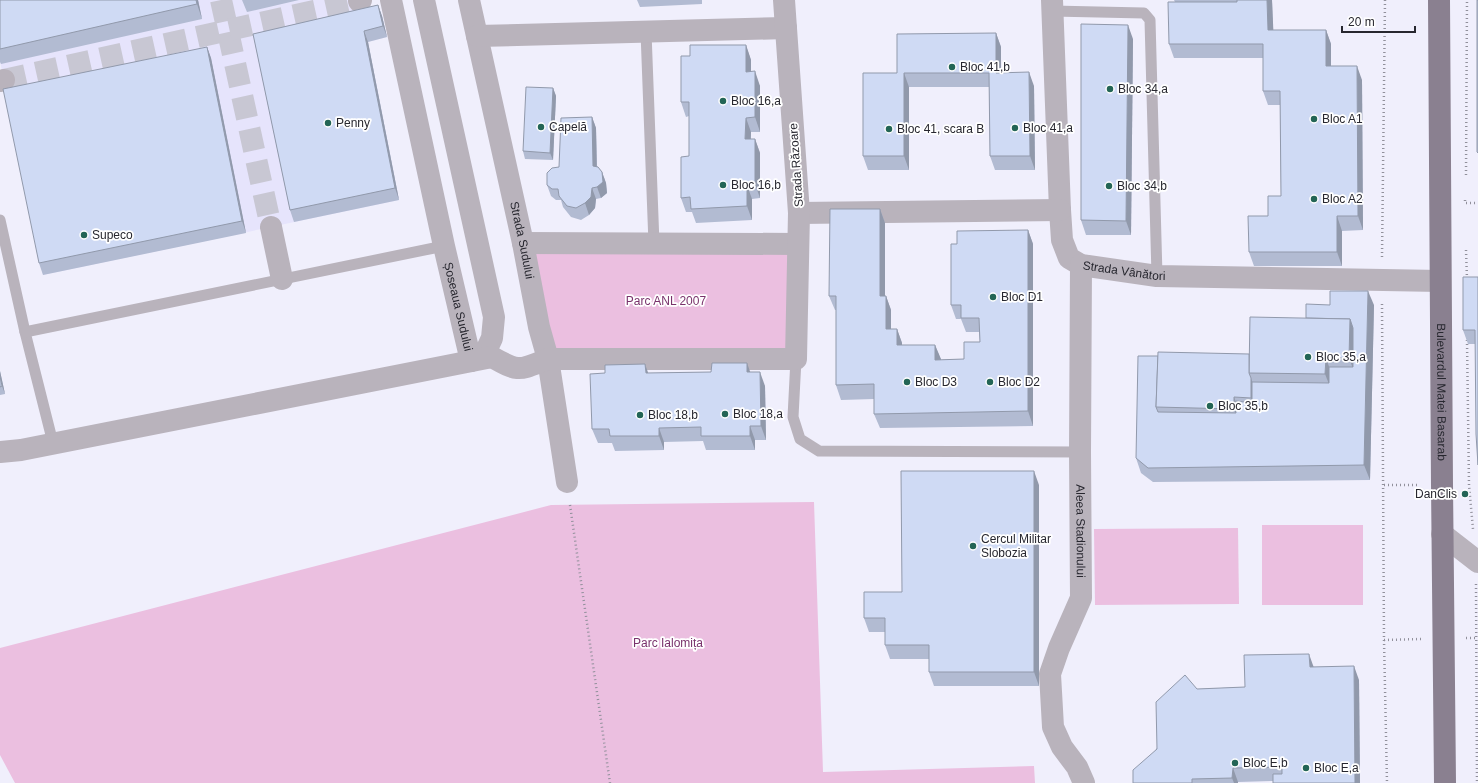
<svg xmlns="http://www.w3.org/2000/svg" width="1478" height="783" font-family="Helvetica,sans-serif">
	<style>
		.built { fill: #e6e4fc }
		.green { fill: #ebbfe0 }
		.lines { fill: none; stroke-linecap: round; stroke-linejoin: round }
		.street-tunnel { stroke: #c8c7d3; stroke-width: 22; stroke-dasharray: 22 11; stroke-linecap: butt }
		.path { stroke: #91909b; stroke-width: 2.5; stroke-dasharray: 1 3; stroke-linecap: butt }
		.lane { stroke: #b9b3bc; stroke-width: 11 }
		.street { stroke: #b9b3bc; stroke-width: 22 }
		.primary { stroke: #8a8090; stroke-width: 22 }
		.wall { fill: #b2bbd2 }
		.shaded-wall { fill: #9199ab }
		.building { fill: #cfdaf4; stroke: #9199ab }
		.poi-dot { fill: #236555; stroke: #fff; stroke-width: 1.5 }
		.labels { text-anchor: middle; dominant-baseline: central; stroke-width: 3.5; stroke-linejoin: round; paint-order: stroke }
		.poi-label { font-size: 12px; fill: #27272f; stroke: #fff; text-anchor: start }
		.street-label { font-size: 12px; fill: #27272f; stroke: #fff }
		.park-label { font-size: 12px; fill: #79326c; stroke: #fff }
	</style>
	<rect width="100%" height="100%" fill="#f0effc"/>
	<!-- built -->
	<polygon class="built" points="0,0 359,0 363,21 382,16 387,37 368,42 399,200 43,275 0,61"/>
	<!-- green -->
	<g class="green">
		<polygon points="523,243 798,244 796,359 548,359"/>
		<polygon points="814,502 823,772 1034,766 1035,783 15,783 0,755 0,648 551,505"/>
		<rect x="1262" y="525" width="101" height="80"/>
		<polygon points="1238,528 1239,604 1095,605 1094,529"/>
	</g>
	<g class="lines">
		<!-- street-tunnel -->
		<g class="street-tunnel">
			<polyline points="221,0 271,227"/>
			<polyline points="4,80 359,1"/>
		</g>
		<!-- path -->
		<g class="path">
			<polyline points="1466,175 1467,0"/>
			<polyline points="1465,200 1465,203 1478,203"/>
			<polyline points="1466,250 1467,279"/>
			<polyline points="1382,257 1385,0"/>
			<polyline points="1382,304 1384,640 1387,783"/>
			<polyline points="1467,340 1469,485 1473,529"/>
			<polyline points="1384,485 1419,485"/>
			<polyline points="570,505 610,783"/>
			<polyline points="1476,584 1477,783"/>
			<polyline points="1466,638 1476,638"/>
			<polyline points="1384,640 1421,639"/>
		</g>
		<!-- lane -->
		<g class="lane">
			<polyline points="1052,11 1144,13 1150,20 1157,276"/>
			<polyline points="646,32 654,244"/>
			<polyline points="0,220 25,332 53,443"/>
			<polyline points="25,332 444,246"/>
			<polyline points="796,359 793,417 800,439 819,451 1080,452"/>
		</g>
		<!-- street -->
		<g class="street">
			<path id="s1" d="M391,0l53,246 27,115"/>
			<polyline points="424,0 494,317 492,338 485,353 471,361"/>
			<path id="s2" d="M469,0l54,243 16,84 9,32 19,123"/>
			<path id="s3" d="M1052,0l8,210 2,30 7,18 12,7 76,11 283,5"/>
			<polyline points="359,1 361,0"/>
			<polyline points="477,36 786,28"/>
			<polyline points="0,81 4,80"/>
			<polyline points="799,213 1060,210"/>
			<polyline points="271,227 282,279"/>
			<polyline points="523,243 798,244"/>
			<path id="s4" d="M1081,265l-1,187 1,146 -22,50 -9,26 3,53 9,20 15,20 7,16"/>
			<path d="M0,452l21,-2 471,-93c28,16 27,13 56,2h248l3,-146 -15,-213"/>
			<polyline points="1442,534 1478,562"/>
		</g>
		<!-- primary -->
		<path class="primary" id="s5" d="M1439,0l3,485 3,298"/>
	</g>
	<!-- wall -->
	<g class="wall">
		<polygon points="0,0 198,0 202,19 1,64 0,62"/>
		<polygon points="242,0 299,0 247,12"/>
		<polygon points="637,0 702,0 702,4 640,7"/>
		<polygon points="1174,0 1272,0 1273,30 1326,30 1331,44 1331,66 1362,80 1363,230 1342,231 1342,266 1254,266 1249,252 1268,216 1281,196 1280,105 1268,105 1263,91 1263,58 1174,58 1169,44 1175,2"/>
		<polygon points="378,5 382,16 387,37 368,42 399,200 294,222 290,210 253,34"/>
		<polygon points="996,33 1001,47 1001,72 1034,86 1035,170 995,170 990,156 989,87 909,87 909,170 868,170 863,156 897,73"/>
		<polygon points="1133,39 1131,235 1086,235 1081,220"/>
		<polygon points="746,45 751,60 751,72 760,86 760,132 751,132 751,139 755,139 760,153 760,198 752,199 752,220 696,223 692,212 686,212 681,198 689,156 689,116 686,117 681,102 690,56"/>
		<polygon points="207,47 211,58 246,233 43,275 39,263"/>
		<polygon points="553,88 556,96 553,160 525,159 523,151"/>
		<polygon points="592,117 596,128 597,166 602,172 606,183 607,193 601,198 596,199 595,208 589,215 581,220 571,217 563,207 561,200 556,200 551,196 547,185"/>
		<polygon points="880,209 885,223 885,296 886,296 891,310 891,329 897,329 902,343 902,345 935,345 941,360 964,359 980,342 979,332 966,332 961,319 956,319 951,305 957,244 1028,230 1033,244 1033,426 880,428 874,414 874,399 841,400 836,385 836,310 835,310 829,296"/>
		<polygon points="1478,277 1475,344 1468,344 1463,330"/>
		<polygon points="1330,305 1374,305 1370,480 1153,482 1141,473 1136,458 1158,356 1249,354 1306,318"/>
		<polygon points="0,371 5,394 0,395"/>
		<polygon points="751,372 765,386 766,440 755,440 755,450 706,450 703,441 664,442 664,450 615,451 612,443 598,443 592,429 648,373"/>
		<polygon points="1039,485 1039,686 934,686 929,672 929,659 890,659 885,645 885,632 869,632 864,618 902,592"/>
		<polygon points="1314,667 1359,680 1360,783 1273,783 1273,781 1238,782 1238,783 1133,783 1197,689 1245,687"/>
	</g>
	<!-- shaded-wall -->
	<g class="shaded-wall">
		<polygon points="196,0 198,0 202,19 197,4"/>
		<polygon points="1267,0 1272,0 1274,45 1268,30"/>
		<polygon points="378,5 382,16 387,37 383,26"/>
		<polygon points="1128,25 1133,39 1131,235 1126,221"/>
		<polygon points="1326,30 1331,44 1331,81 1326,66"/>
		<polygon points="364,31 368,42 399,200 395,188"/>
		<polygon points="996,33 1001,47 1001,87 996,73"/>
		<polygon points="746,45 751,60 751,86 746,72"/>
		<polygon points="207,47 211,58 246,233 242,221"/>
		<polygon points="1357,66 1362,80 1363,230 1358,216"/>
		<polygon points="755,71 760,86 760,132 755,117"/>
		<polygon points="1029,72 1034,86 1035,170 1030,156"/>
		<polygon points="904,73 909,87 909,170 904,156"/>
		<polygon points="553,88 556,96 553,160 550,153"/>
		<polygon points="592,117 596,128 597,177 593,166"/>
		<polygon points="746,118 751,132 750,153 745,139"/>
		<polygon points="755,139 760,153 760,198 755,184"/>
		<polygon points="602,172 606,183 607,193 601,198 597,187"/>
		<polygon points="747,185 752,199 752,220 747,206"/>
		<polygon points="592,188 596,199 595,208 589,215 585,203"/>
		<polygon points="880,209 885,223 885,310 880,296"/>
		<polygon points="1337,216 1342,231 1342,266 1337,252"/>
		<polygon points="1028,230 1033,244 1033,426 1028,411"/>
		<polygon points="1368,291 1374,305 1370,480 1364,465"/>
		<polygon points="886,296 891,310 891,343 886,329"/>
		<polygon points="1350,319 1359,342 1358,382 1349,358"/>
		<polygon points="897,329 902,343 902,359 897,345"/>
		<polygon points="935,345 941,359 941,374 935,360"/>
		<polygon points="1326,358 1334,381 1334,397 1325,374"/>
		<polygon points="747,363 752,377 747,372"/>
		<polygon points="645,364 650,378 646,373"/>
		<polygon points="0,371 5,394 2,386 0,376"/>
		<polygon points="760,372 765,386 766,440 761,426"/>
		<polygon points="1251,378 1257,396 1257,417 1251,398"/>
		<polygon points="1234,397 1241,416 1241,428 1234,409"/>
		<polygon points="750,426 755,440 755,450 750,436"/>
		<polygon points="659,428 664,442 664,450 659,436"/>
		<polygon points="1034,471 1039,485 1039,686 1034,672"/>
		<polygon points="1309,654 1314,668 1310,667"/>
		<polygon points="1354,666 1359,680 1360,783 1355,783"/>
		<polygon points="1233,768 1238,782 1238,783 1234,783 1232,778"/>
	</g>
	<!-- building -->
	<g class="building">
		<polygon points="0,0 196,0 197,4 0,49"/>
		<polygon points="1237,0 1267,0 1268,30 1326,30 1326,66 1357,66 1358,216 1337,216 1337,252 1249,252 1248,216 1268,216 1268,196 1281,196 1280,91 1263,91 1263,44 1169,44 1168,2 1237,2"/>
		<polygon points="1477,0 1478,0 1478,153 1477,152"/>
		<polygon points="378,5 383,26 364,31 395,188 290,210 253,34"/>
		<polygon points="1081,24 1128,25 1126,221 1081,220"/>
		<polygon points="996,33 996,73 1029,72 1030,156 990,156 989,73 904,73 904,156 863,156 863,73 897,73 897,34"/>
		<polygon points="690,45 746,45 746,72 755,71 755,117 746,118 745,139 755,139 755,184 747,185 747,206 691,209 690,197 681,198 681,157 689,156 689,102 681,102 681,56 690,56"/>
		<polygon points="207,47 242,221 39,263 3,89"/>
		<polygon points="526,87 553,88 550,153 523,151"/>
		<polygon points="592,117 593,166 598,167 602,172 603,182 597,187 592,188 591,197 585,203 576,208 567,206 559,196 558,189 552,189 547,185 547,173 552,168 559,167 561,118"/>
		<polygon points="830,209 880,209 880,296 886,296 886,329 897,329 897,345 935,345 935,360 964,359 964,342 980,342 979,318 961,318 961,305 951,305 951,244 957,244 957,231 1028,230 1028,411 874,414 874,384 836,385 836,296 829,296"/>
		<polygon points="1463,277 1478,277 1478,465 1476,434 1475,330 1463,330"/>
		<polygon points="1330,291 1368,291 1364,465 1148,468 1136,458 1138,356 1158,356 1156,407 1158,412 1236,413 1236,401 1252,403 1252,382 1329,383 1329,367 1353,367 1353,328 1350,319 1306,318 1306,304 1330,305"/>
		<polygon points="1250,317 1350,319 1349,358 1326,358 1325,374 1249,373"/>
		<polygon points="1158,352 1249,354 1249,373 1251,378 1251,398 1234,397 1234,409 1156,407"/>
		<polygon points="712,363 747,363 747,372 760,372 761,426 750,426 750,436 701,436 701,427 659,428 659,436 610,436 609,429 592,429 590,374 605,373 605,365 645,364 646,373 711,372"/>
		<polygon points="0,376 2,386 0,387"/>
		<polygon points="901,471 1034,471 1034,672 929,672 929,645 885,645 885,618 864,618 864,592 902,592"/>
		<polygon points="1309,654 1310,667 1354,666 1355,783 1273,783 1273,774 1282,774 1282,767 1233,768 1232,778 1192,779 1192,783 1133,783 1133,770 1157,749 1156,702 1185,675 1197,689 1245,687 1244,655"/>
	</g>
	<!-- markers -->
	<g class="poi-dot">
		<circle cx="952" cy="67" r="4"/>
		<circle cx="1110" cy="89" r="4"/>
		<circle cx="723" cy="101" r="4"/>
		<circle cx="1314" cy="119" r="4"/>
		<circle cx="328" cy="123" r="4"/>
		<circle cx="541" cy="127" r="4"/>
		<circle cx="1015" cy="128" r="4"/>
		<circle cx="889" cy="129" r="4"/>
		<circle cx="723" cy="185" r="4"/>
		<circle cx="1109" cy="186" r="4"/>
		<circle cx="1314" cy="199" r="4"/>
		<circle cx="84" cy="235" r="4"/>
		<circle cx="993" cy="297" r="4"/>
		<circle cx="1308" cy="357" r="4"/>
		<circle cx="907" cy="382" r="4"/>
		<circle cx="990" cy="382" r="4"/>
		<circle cx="1210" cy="406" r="4"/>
		<circle cx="725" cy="414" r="4"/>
		<circle cx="640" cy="415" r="4"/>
		<circle cx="1465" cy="494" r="4"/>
		<circle cx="973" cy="546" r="4"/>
		<circle cx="1235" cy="763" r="4"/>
		<circle cx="1306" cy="768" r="4"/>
	</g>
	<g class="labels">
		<!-- poi labels -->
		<g class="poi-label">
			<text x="960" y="67">Bloc 41,b</text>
			<text x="1118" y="89">Bloc 34,a</text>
			<text x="731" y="101">Bloc 16,a</text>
			<text x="1322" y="119">Bloc A1</text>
			<text x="336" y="123">Penny</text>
			<text x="549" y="127">Capelă</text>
			<text x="1023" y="128">Bloc 41,a</text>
			<text x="897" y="129">Bloc 41, scara B</text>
			<text x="731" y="185">Bloc 16,b</text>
			<text x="1117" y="186">Bloc 34,b</text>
			<text x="1322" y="199">Bloc A2</text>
			<text x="92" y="235">Supeco</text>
			<text x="1001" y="297">Bloc D1</text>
			<text x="1316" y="357">Bloc 35,a</text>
			<text x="915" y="382">Bloc D3</text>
			<text x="998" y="382">Bloc D2</text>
			<text x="1218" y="406">Bloc 35,b</text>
			<text x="733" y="414">Bloc 18,a</text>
			<text x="648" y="415">Bloc 18,b</text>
			<text x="1457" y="494" text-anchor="end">DanClis</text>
			<text x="981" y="539">Cercul Militar<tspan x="981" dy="14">Slobozia</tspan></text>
			<text x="1243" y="763">Bloc E,b</text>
			<text x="1314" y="768">Bloc E,a</text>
		</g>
		<!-- street labels -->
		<g class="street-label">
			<text transform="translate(796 165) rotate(-94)">Strada Răzoare</text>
			<text stroke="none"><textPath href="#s2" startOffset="246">Strada Sudului</textPath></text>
			<text stroke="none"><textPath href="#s3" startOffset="317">Strada Vânători</textPath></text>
			<text stroke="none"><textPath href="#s1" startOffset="314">Șoseaua Sudului</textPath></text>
			<text stroke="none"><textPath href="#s5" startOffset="392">Bulevardul Matei Basarab</textPath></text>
			<text stroke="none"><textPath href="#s4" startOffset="266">Aleea Stadionului</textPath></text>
		</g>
		<!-- park labels -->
		<g class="park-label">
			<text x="666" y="301">Parc ANL 2007</text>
			<text x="668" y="643">Parc Ialomița</text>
		</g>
	</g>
	<!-- scale -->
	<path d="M1342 26v6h73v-6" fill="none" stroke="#27272f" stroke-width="2"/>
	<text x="1348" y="26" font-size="12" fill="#27272f" stroke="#ffffff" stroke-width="3" paint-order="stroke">20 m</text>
</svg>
